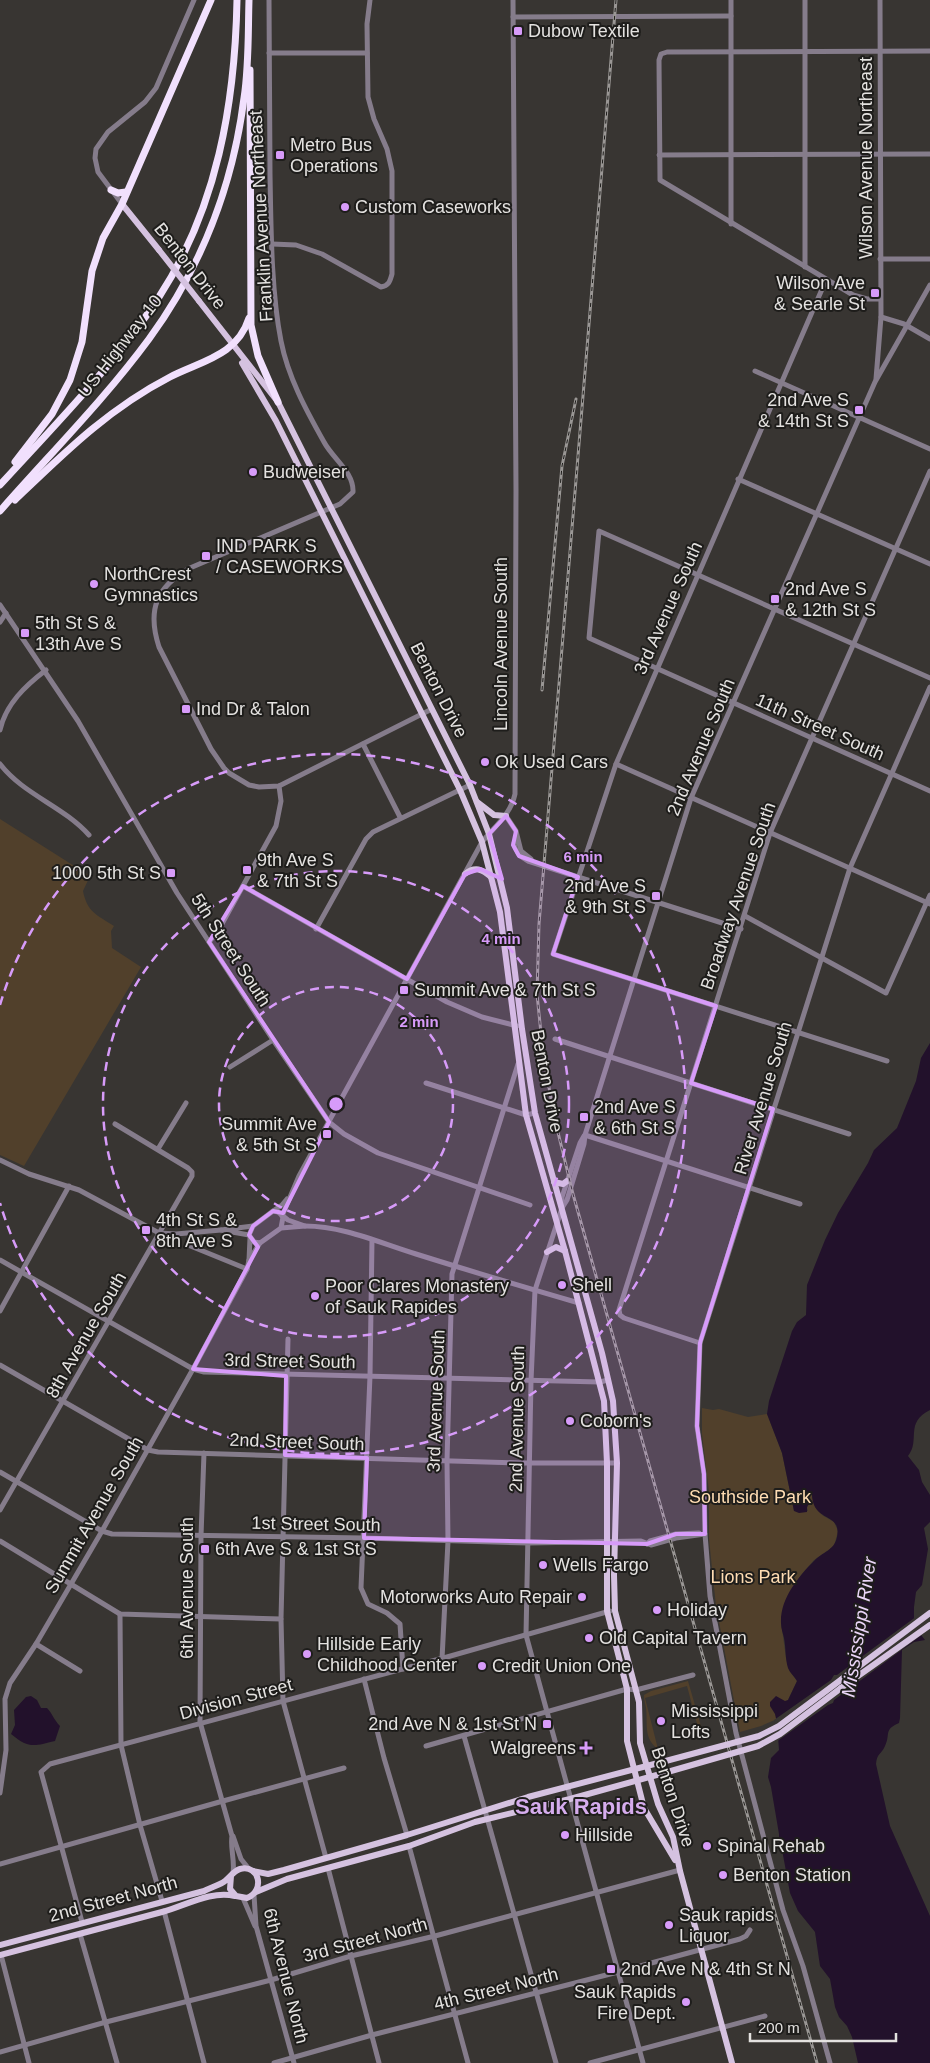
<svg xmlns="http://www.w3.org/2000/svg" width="930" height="2063" font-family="Helvetica,sans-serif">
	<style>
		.green { fill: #51402b }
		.water { fill: #22112b }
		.pier { fill: #383532 }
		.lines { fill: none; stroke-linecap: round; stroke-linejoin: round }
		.minor { stroke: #857c8b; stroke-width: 5 }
		.major { stroke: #d5c2e0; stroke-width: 6 }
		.highway { stroke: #f1e0fd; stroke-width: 7 }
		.rail-casing { stroke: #9a9795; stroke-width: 3 }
		.rail { stroke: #1e1d1b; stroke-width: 1; stroke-dasharray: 4; stroke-linecap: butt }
		.major-bridge { stroke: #d5c2e0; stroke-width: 6 }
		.marked { fill: #d79bf9; fill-opacity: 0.2; stroke: #d79bf9; stroke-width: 4; stroke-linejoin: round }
		.ring { fill: none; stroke: #d79bf9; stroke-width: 2.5; stroke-dasharray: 9 6 }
		.poi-dot { fill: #d79bf9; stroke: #1e1d1b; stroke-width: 2 }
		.labels { text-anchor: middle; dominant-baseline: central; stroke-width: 4; stroke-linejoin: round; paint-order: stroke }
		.poi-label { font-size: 18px; fill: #e4e2e0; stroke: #1e1d1b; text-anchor: start }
		.street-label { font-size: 18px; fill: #e4e2e0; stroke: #1e1d1b }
		.park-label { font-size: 18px; fill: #ffddb3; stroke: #1e1d1b }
		.water-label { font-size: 19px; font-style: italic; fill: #ebd6f8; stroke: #1e1d1b }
		.district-label { font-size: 22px; font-weight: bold; fill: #d5aced; stroke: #1e1d1b }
		.centre { fill: #d79bf9; stroke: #1e1d1b; stroke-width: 2.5 }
		.ring-label { font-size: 15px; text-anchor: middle; font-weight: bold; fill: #d79bf9; stroke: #1e1d1b; stroke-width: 4; stroke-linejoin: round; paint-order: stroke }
	</style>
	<rect width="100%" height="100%" fill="#383532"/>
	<!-- green -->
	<g class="green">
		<path d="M0,819l90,57 -7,15c4,21 14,24 31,35l-3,5 1,17 29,19 -117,199 -24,-11z"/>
		<polygon points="702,1408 713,1410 719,1409 748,1417 767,1414 782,1453 794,1511 808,1511 807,1508 810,1501 808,1496 810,1491 812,1492 812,1497 822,1515 834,1522 838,1531 834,1546 814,1560 801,1575 784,1605 781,1622 786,1658 789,1670 797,1681 788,1700 775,1713 777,1719 761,1726 740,1732 716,1606 709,1539 709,1492 702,1434"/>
		<path d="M688,1681l15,52 -3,2 -13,-49 -42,12 13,51c-15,-11 -10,-25 -12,-41 -1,-5 -2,-8 -2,-13l7,-4z"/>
	</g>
	<!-- water -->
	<g class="water">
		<path d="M930,1043v367c-26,13 -9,30 -22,46l11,14 3,12 8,13v27l-6,6 4,21 -6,36 -6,7 -2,15v12l4,12 7,9 -11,2 -12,8 -2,68 -1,5c-16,7 -8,11 -14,23 -4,9 -8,7 -9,18l14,62 40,90v147h-72l-6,-26 -5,-11 -8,-9 -4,-10 -5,-28 -10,-13 -5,-34 -17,-21 -8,-18 -7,-38 -4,-13v-8l-8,-47 -3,-10 3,-19 8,-8 -2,-27 -2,-9 -5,-8v-4l6,-6 9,5 3,-1 9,-19c-3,-5 -7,-8 -9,-13 -3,-10 -2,-20 -4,-30 -1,-5 -3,-9 -3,-15 -1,-24 17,-46 33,-62 8,-9 20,-10 23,-24 5,-26 -26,-13 -25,-45l-2,-1 -2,5 2,5 -3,6v5l-8,1 -5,-2 -12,-58 -15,-39 2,-13 23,-70 5,-9 9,-7 1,-30 18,-45 13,-27 30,-50 6,-13 23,-22 19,-47 5,-23z"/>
		<path d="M31,1696l6,4 4,8h6c5,5 7,12 13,18l-5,15c-21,5 -26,8 -44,-7l4,-9 -1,-15 12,-13z"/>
	</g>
	<!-- pier -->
	<polygon class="pier" points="917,1616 919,1627 923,1634 834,1700 833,1703 828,1705 776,1742 774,1720 831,1680 834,1675 837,1675"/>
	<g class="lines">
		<!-- minor -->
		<g class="minor">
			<path d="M269,0c0,58 1,116 1,174 1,53 1,116 11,167 7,36 25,69 43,101 9,17 30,30 29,50l-13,12 -150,64c-34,19 -43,42 -31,79l52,102 13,19 5,5 20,12 10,2 20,-1 153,-77"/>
			<polyline points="513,17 731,16"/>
			<polyline points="269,53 367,53"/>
			<polyline points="659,155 930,154"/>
			<polyline points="122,204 98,172 95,158 96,149 108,132 145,102 156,88 194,0"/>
			<polyline points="731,224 731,0"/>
			<path d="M272,244l24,1 26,9 59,33c8,-1 9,-6 11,-13v-103l-5,-22 -13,-30 -6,-22 -1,-73 3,-24"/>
			<polyline points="880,259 930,259"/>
			<polyline points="805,267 805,0"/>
			<polyline points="826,280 616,764 553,954 887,1061"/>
			<polyline points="880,299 867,299 853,295 660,180 659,60 661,54 667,52 930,51"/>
			<polyline points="881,317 904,324 930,339"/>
			<polyline points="755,371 930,449"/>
			<polyline points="876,379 881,317 880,0"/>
			<polyline points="738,479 930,564"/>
			<polyline points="0,605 78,721 177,893 273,1040 329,1122 344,1134 378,1153 530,1205"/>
			<polyline points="0,622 6,613"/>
			<polyline points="930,678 599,531 589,638 930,791"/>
			<path d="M0,730c6,-26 25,-44 46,-60"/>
			<polyline points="363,744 400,817"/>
			<path d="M0,764c24,31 63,42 89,71"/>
			<polyline points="616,764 930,904"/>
			<polyline points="506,816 516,831 521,851 531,859"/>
			<path d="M517,841l-3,2c1,9 6,14 14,18l213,68"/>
			<polyline points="243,886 447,1002 482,1017 517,1026"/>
			<polyline points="745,916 886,993 930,895"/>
			<polyline points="316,929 366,839 373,832 470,785"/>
			<polyline points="209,942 218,931 276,826 281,801 279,786"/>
			<polyline points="555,1039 849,1134"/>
			<polyline points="230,1067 273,1040"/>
			<polyline points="426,1083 526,1115 535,1113"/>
			<polyline points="585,1135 800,1204"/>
			<polyline points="158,1149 186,1103"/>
			<polyline points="0,1160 29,1174 79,1190 159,1233 176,1234 221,1230"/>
			<polyline points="562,1203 562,1197 580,1143 584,1136"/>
			<polyline points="273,1211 282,1205 287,1199"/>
			<path d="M282,1216l17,-40 183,-334c13,-16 29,-28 33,-48l1,-304 -3,-490"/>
			<path d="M305,1226c38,0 75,17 111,28 54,17 108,33 163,49"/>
			<polyline points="281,1228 305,1226 288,1220 278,1212 273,1211 253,1226 249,1235 254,1242 260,1243 281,1228 283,1217"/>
			<polyline points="249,1235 221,1230 253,1226"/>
			<polyline points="372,1240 370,1376 361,1588 368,1604 387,1613 400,1624 403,1669"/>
			<polyline points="188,1245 247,1269"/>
			<polyline points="0,1260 193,1369 204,1372 600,1382 608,1380"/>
			<polyline points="249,1260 260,1243"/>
			<polyline points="0,1311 69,1186"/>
			<polyline points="288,1339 281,1619 283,1701 326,1858"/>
			<polyline points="700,1343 624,1318 620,1315 619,1310 770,833 930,471"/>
			<polyline points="0,1365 148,1450 158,1452 521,1463 617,1463"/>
			<path d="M204,1453l-3,83 -1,186 32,114c-2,12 3,24 1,37"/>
			<polyline points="0,1472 102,1531 112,1534 364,1538 528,1543 641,1541 651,1545 676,1538 705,1534"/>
			<polyline points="0,1510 192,1176 192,1172 188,1168 115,1124"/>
			<polyline points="0,1541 120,1614 281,1619"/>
			<polyline points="647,1544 650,1541 676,1534 699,1533"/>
			<polyline points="120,1614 121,1745 140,1825 162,1901"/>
			<polyline points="36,1644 80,1671"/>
			<polyline points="442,1659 448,1541 447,1461 452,1274 518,1064"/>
			<polyline points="364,1679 384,1758 407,1835"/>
			<polyline points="464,1736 556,2063"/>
			<polyline points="426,1746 627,1689 636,1690 693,1675"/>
			<polyline points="0,1793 6,1750 5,1699 10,1683 36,1644 102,1531 193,1369 247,1269 249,1260 250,1238"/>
			<polyline points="233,1836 241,1859 249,1869"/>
			<polyline points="409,1846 468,2063"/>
			<polyline points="0,1864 223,1801 344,1768"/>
			<polyline points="328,1868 379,2063"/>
			<polyline points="254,1895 256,1926 294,2063"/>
			<polyline points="243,1898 255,1926"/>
			<polyline points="164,1911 204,2063"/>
			<polyline points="82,1922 41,1772 50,1764 447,1657 610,1611"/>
			<polyline points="80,1934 117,2063"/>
			<polyline points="1,1955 29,2063"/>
			<polyline points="0,2052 106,2022 271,1980 351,1956 435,1936 680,1870"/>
			<polyline points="274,2063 372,2035 618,1972 740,1939 746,1936 750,1930"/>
			<polyline points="590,2063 765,2016"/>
			<polyline points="643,2063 526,1635 531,1381 535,1290 562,1208 567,1200 584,1144 585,1135 691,798 875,382 930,285"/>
			<polyline points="830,2063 803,1966 783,1910 736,1733 710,1596 705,1534 704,1474 697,1426 700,1343 850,868 930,687"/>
		</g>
		<!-- major -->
		<g class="major">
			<polyline points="122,204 159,250"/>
			<polyline points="199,301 278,402 470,785 489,834 507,908 522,1029 535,1113 602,1353 613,1401 617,1463 614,1575 615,1611 639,1702 640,1743 658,1804 673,1837 680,1871 732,2063"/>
			<polyline points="242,363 276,421 460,790 482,842 500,912 526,1115 565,1251 604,1401 607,1463 607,1611 627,1689 627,1741 644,1808 675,1860"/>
			<polyline points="477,802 494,815 506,816"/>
			<path d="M465,874c10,-8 17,-5 26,3"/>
			<polyline points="554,1182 563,1184 567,1181"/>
			<polyline points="547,1252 556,1247 565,1251"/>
			<polyline points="842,1679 930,1613"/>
			<polyline points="841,1688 930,1625"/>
			<polyline points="253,1871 268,1874 284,1870 407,1835 528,1797 662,1762"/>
			<polyline points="256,1892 287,1879 409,1846 475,1822 570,1799 664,1773"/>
			<path d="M0,1945l204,-54c6,-3 12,-5 18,-8 7,-4 11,-12 18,-14 20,-5 25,22 7,29l-11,-2 -6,-7 1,-13"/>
			<path d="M0,1955c54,-14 108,-29 162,-43 23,-6 49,-22 73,-16"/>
		</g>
		<!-- highway -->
		<g class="highway">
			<polyline points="250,70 251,325 258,356 278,402"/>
			<polyline points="111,190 118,193 126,192"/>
			<polyline points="15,462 52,414 70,380 82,342 92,271 103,238 122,204 211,0"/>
			<path d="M0,485c53,-58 116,-122 159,-188 58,-89 76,-193 78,-297"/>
			<path d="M15,500c49,-47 93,-91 155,-123 31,-16 67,-21 79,-59"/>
			<path d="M0,511c50,-57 104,-111 149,-172 52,-71 84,-154 95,-241 5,-32 4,-65 5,-98"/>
		</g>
		<defs>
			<g id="rail">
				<polyline points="616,0 539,924 537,994 543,1053 554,1116 573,1194 817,2063"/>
				<polyline points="542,690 562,466 576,399"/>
			</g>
		</defs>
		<!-- rail casing -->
		<use href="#rail" class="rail-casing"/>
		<!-- rail -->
		<use href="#rail" class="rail"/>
		<!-- major-bridge -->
		<g class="major-bridge">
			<polyline points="159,250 199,301"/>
			<polyline points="662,1762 759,1736 779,1726 842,1679"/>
			<polyline points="664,1773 758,1746 780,1734 841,1688"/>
		</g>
	</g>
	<!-- marked area -->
	<path class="marked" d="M506,816l10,15 -3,14 6,11 59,21 -25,77 163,52 -25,77 82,26 -73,234 -3,83 7,48 1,60h-29l-29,10 -283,-6 3,-80 -82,-3 1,-79 -93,-7 65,-122 -9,-12 4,-9 20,-15 10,2 46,-91 -120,-180 34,-56 164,93 58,-105 15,-5 22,10 -13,-45z"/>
	<!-- distance rings -->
	<g class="ring">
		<circle cx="336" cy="1104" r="117"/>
		<circle cx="336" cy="1104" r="233"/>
		<path d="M0 1005A350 350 0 1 1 0 1203"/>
	</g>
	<!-- markers -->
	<g class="poi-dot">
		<rect x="513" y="26" width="10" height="10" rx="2.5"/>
		<rect x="275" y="150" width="10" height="10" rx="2.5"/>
		<circle cx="345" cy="207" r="5"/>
		<rect x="870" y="288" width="10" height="10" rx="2.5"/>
		<rect x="854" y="405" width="10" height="10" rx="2.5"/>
		<circle cx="253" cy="472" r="5"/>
		<rect x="201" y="551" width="10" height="10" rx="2.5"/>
		<circle cx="94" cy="584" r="5"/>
		<rect x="770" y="594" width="10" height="10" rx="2.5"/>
		<rect x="20" y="628" width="10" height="10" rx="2.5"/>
		<rect x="181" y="704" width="10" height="10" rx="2.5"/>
		<circle cx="485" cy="762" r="5"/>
		<rect x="242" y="865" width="10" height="10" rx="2.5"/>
		<rect x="166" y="868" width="10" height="10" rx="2.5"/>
		<rect x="651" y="891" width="10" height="10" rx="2.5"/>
		<rect x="399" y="985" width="10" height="10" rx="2.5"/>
		<rect x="579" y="1112" width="10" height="10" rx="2.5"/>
		<rect x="322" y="1129" width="10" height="10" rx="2.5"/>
		<rect x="141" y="1225" width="10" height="10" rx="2.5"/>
		<circle cx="562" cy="1285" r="5"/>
		<circle cx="315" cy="1296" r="5"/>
		<circle cx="570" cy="1421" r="5"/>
		<rect x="200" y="1544" width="10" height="10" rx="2.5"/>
		<circle cx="543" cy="1565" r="5"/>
		<circle cx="582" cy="1597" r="5"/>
		<circle cx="657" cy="1610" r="5"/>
		<circle cx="589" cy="1638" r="5"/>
		<circle cx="307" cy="1654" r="5"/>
		<circle cx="482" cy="1666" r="5"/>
		<circle cx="661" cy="1721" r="5"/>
		<rect x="542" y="1719" width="10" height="10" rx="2.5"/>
		<path d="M583.5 1740.5h5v5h5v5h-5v5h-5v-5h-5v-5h5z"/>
		<circle cx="565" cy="1835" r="5"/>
		<circle cx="707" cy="1846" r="5"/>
		<circle cx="723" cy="1875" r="5"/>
		<circle cx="669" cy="1925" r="5"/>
		<rect x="606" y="1964" width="10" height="10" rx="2.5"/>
		<circle cx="686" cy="2002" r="5"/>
	</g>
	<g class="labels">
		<!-- poi labels -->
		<g class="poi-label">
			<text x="528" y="31">Dubow Textile</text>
			<text x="290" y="145">Metro Bus<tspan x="290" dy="21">Operations</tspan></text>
			<text x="355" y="207">Custom Caseworks</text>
			<text x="865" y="283" text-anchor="end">Wilson Ave<tspan x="865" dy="21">&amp; Searle St</tspan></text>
			<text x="849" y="400" text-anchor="end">2nd Ave S<tspan x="849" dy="21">&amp; 14th St S</tspan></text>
			<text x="263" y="472">Budweiser</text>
			<text x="216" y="546">IND PARK S<tspan x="216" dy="21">/ CASEWORKS</tspan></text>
			<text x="104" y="574">NorthCrest<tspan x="104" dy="21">Gymnastics</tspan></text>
			<text x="785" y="589">2nd Ave S<tspan x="785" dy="21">&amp; 12th St S</tspan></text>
			<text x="35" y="623">5th St S &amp;<tspan x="35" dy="21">13th Ave S</tspan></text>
			<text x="196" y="709">Ind Dr &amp; Talon</text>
			<text x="495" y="762">Ok Used Cars</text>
			<text x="257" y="860">9th Ave S<tspan x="257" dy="21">&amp; 7th St S</tspan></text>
			<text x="161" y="873" text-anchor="end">1000 5th St S</text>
			<text x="646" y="886" text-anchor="end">2nd Ave S<tspan x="646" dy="21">&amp; 9th St S</tspan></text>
			<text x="414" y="990">Summit Ave &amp; 7th St S</text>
			<text x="594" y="1107">2nd Ave S<tspan x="594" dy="21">&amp; 6th St S</tspan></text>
			<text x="317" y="1124" text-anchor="end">Summit Ave<tspan x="317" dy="21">&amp; 5th St S</tspan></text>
			<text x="156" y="1220">4th St S &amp;<tspan x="156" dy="21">8th Ave S</tspan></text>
			<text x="572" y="1285">Shell</text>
			<text x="325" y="1286">Poor Clares Monastery<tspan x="325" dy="21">of Sauk Rapides</tspan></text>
			<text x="580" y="1421">Coborn's</text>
			<text x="215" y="1549">6th Ave S &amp; 1st St S</text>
			<text x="553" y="1565">Wells Fargo</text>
			<text x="572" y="1597" text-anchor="end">Motorworks Auto Repair</text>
			<text x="667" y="1610">Holiday</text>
			<text x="599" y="1638">Old Capital Tavern</text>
			<text x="317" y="1644">Hillside Early<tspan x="317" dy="21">Childhood Center</tspan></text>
			<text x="492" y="1666">Credit Union One</text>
			<text x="671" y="1711">Mississippi<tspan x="671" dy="21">Lofts</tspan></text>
			<text x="537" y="1724" text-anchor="end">2nd Ave N &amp; 1st St N</text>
			<text x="576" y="1748" text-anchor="end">Walgreens</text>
			<text x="575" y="1835">Hillside</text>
			<text x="717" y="1846">Spinal Rehab</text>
			<text x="733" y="1875">Benton Station</text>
			<text x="679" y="1915">Sauk rapids<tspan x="679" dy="21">Liquor</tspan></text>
			<text x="621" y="1969">2nd Ave N &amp; 4th St N</text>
			<text x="676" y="1992" text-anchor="end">Sauk Rapids<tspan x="676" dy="21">Fire Dept.</tspan></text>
		</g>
		<!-- street labels -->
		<g class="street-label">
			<text transform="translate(866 158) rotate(-90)">Wilson Avenue Northeast</text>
			<text transform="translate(261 216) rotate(-93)">Franklin Avenue Northeast</text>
			<text transform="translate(190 266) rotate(52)">Benton Drive</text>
			<text transform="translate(120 346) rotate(-52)">US Highway 10</text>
			<text transform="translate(668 608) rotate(-66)">3rd Avenue South</text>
			<text transform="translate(501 644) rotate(-90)">Lincoln Avenue South</text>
			<text transform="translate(439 690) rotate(63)">Benton Drive</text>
			<text transform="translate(820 727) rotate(24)">11th Street South</text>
			<text transform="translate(701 747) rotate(-67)">2nd Avenue South</text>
			<text transform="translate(738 896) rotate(-71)">Broadway Avenue South</text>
			<text transform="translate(231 950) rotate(57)">5th Street South</text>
			<text transform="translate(547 1081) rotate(79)">Benton Drive</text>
			<text transform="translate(763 1098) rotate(-73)">River Avenue South</text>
			<text transform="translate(86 1335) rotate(-60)">8th Avenue South</text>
			<text transform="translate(290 1361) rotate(1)">3rd Street South</text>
			<text transform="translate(436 1401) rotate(-88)">3rd Avenue South</text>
			<text transform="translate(517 1419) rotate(-89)">2nd Avenue South</text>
			<text transform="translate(297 1442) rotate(2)">2nd Street South</text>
			<text transform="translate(94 1515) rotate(-60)">Summit Avenue South</text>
			<text transform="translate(316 1524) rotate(1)">1st Street South</text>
			<text transform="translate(187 1588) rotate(-90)">6th Avenue South</text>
			<text transform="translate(236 1699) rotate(-15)">Division Street</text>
			<text transform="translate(673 1797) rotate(72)">Benton Drive</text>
			<text transform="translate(113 1899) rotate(-15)">2nd Street North</text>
			<text transform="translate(365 1940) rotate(-15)">3rd Street North</text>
			<text transform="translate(286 1976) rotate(76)">6th Avenue North</text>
			<text transform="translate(496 1989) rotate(-14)">4th Street North</text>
		</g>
		<!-- park labels -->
		<g class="park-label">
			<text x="750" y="1497">Southside Park</text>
			<text x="753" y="1577">Lions Park</text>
		</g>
		<!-- water labels -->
		<g class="water-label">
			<text transform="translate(859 1627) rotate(-81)">Mississippi River</text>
		</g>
		<!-- district labels -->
		<g class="district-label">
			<text x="581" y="1806">Sauk Rapids</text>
		</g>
	</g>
	<circle cx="336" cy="1104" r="8" class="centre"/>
	<g class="ring-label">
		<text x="583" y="862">6 min</text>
		<text x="501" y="944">4 min</text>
		<text x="419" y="1027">2 min</text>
	</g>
	<!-- scale -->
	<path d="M750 2033v8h146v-8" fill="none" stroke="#e4e2e0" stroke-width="2.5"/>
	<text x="758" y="2033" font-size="15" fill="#e4e2e0" stroke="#1e1d1b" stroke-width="4" paint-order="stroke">200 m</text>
</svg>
